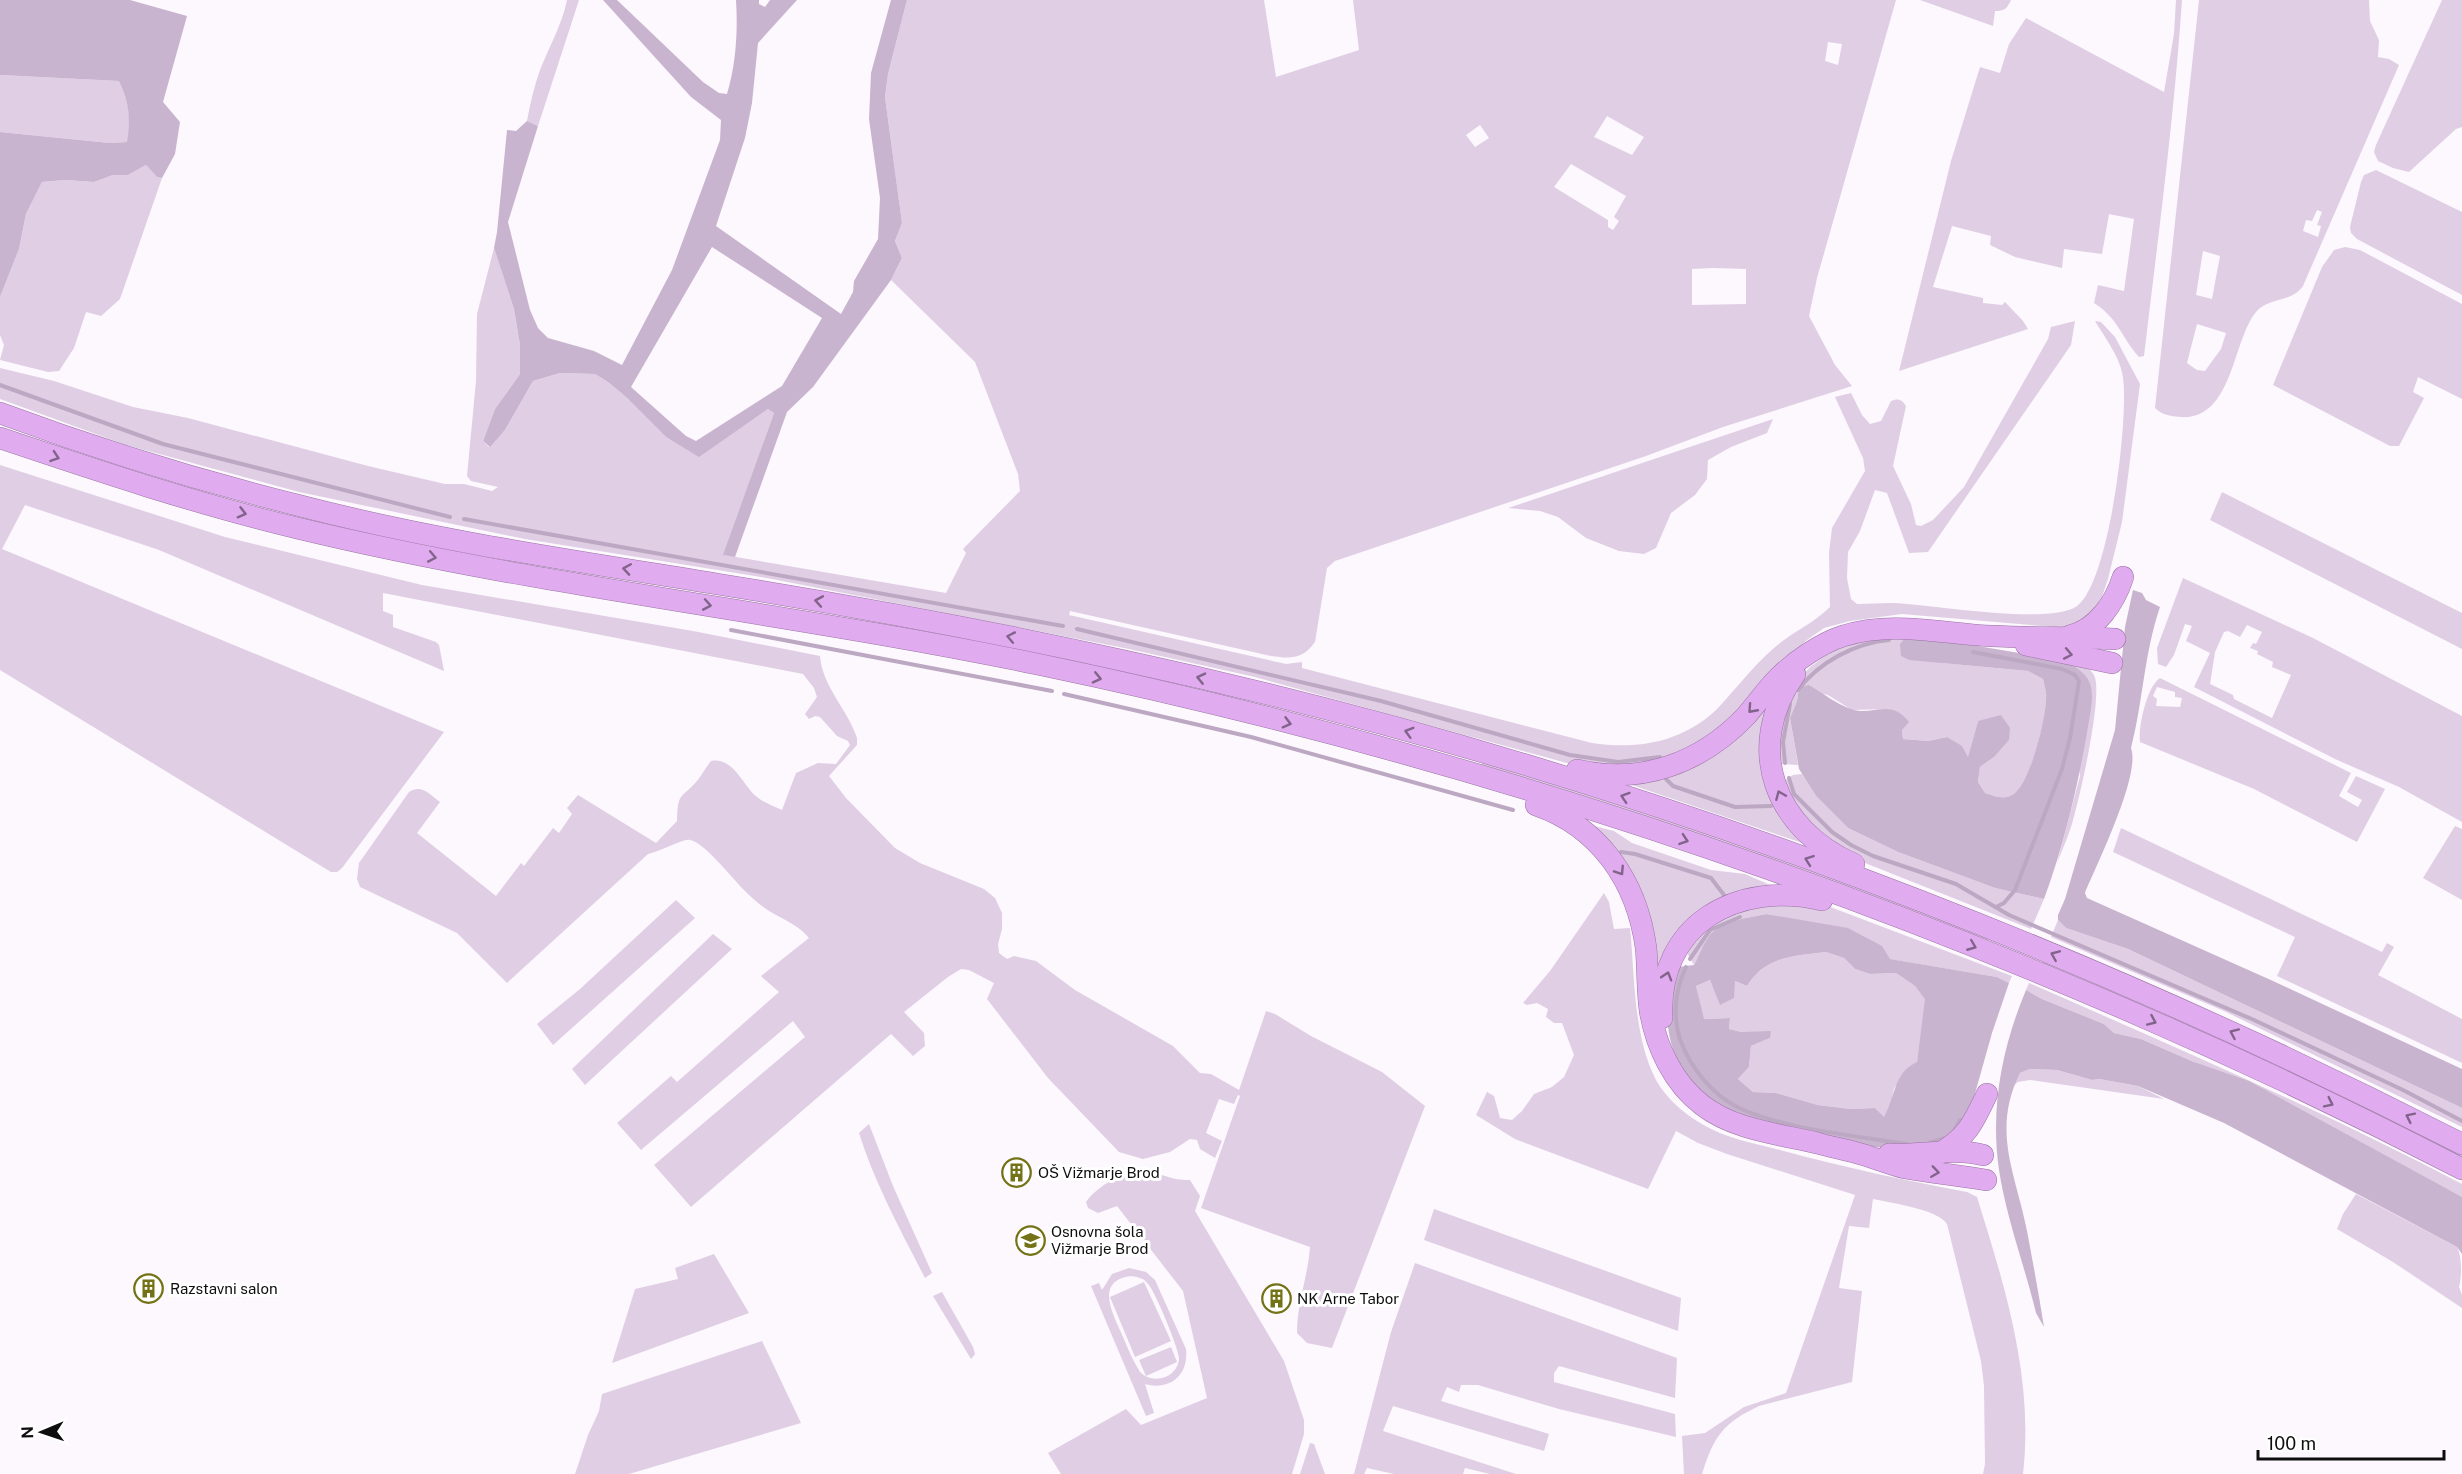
<svg xmlns="http://www.w3.org/2000/svg" width="2462" height="1474" font-family="'Public Sans',sans-serif">
	<style>
		.green { fill: #e0cee5; fill-rule: evenodd }
		.forest { fill: #c9b4cf; fill-rule: evenodd }
		.lines { fill: none; stroke-linecap: round; stroke-linejoin: round }
		.stream { stroke: #bca8c2; stroke-width: 4 }
		.motorway-casing { stroke: #9874a1; stroke-width: 22 }
		.motorway { stroke: #e1abf0; stroke-width: 21 }
		.oneway { stroke: #82648b }
		.labels { text-anchor: middle; dominant-baseline: central; stroke-width: 6; stroke-linejoin: round; paint-order: stroke }
		.poi-label { font-size: 15px; fill: #0f0e0f; stroke: #fff; text-anchor: start }
	</style>
	<rect width="100%" height="100%" fill="#fcf8fd"/>
	<!-- green -->
	<g class="green">
		<path d="M567,0h12l-41,126 -11,-5c3,-17 7,-34 13,-51 9,-23 22,-45 27,-70z"/>
		<path d="M907,0h357l12,77 83,-27 -6,-50h543l-79,278 -8,38 26,49 17,21 -129,41 -77,29 -311,105 -8,7 -12,74c-12,17 -24,17 -44,14l-201,-45 -1,4 217,49 16,-2v6l290,75c46,7 91,-1 125,-34 19,-20 36,-43 57,-61 18,-16 39,-24 56,-41l-1,-54 3,-25 33,-57 -2,-13 -28,-61 16,-4 11,22 8,9 11,-3 10,-20c7,-3 11,-2 15,5l-13,60 18,38 5,21 5,1 12,-6 31,-33 84,-148 3,-12 24,-6 -4,24 -143,207 -19,1 -22,-60 -12,-3 -15,41 -12,21 -1,26 4,21 6,5c17,0 34,-2 50,0 38,3 135,19 167,4 35,-17 55,-191 49,-230 -2,-20 -18,-40 -28,-57l6,1 14,15 25,47 -18,138 -14,57 -11,32 -15,13 -17,4 -163,-14 -52,7 -26,7 -17,12 -31,28 -45,53 -43,31 -53,16 -61,-3 -319,-88 -126,-28 -362,-71 -242,-39 -226,-47 -173,-47 -126,-46v-31l54,13 79,26 55,11 180,48 77,18h19l28,7 6,-4 -27,-6 -4,-5 9,-95 1,-67 17,-66 20,61 6,36v29l-25,35 -12,32 6,6 16,-17 28,-49 27,-8 35,1 13,8 18,15 40,40 33,19 69,-47 6,4 -50,142 222,38 20,-40 -3,-4 57,-58 -2,-17 -43,-112 -84,-82 11,-22 -7,-17 7,-18 -17,-126 3,-23zM1828,42l14,2 -4,21 -13,-4zM1607,116l37,21 -12,18 -38,-18zM1480,125l9,13 -14,9 -9,-12zM1571,164l55,32 -12,21 5,4 -6,9 -5,-3v-7l-54,-33zM1713,268l33,1v35l-54,1v-36z"/>
		<path d="M1920,0h91c-4,9 -7,11 -16,11l-2,15z"/>
		<path d="M2176,0h6c-8,119 -24,238 -38,356l-5,1c-18,-20 -20,-38 -45,-54l4,-18 26,6 10,-72 -25,-5 -7,40 -38,-5 -2,19 -47,-11 -25,-12 1,-9 -39,-10 -19,61 50,11v5l19,2 3,-3 18,19 5,8 -129,42 52,-210 29,-94 20,6 9,-29 17,-26 138,74 10,-58z"/>
		<path d="M2199,0h170l1,21 9,19 -1,17 11,2 10,6 -96,221c-12,17 -34,11 -47,26 -24,29 -23,109 -76,105 -10,-1 -18,-2 -25,-9zM2317,210l5,2 -5,13 4,1 -3,11 -15,-6 3,-11 6,1zM2203,251l17,5 -8,43 -16,-4zM2197,324l29,9 -5,16 -16,22 -8,-1 -10,-7z"/>
		<polygon points="2442,0 2462,0 2462,127 2456,129 2409,172 2393,168 2378,161 2374,152 2376,145"/>
		<path d="M0,75l120,6c9,20 11,40 8,61l-18,1 -110,-11z"/>
		<polygon points="146,165 157,177 162,178 120,299 101,316 86,312 74,348 59,371 48,372 0,360 4,345 0,335 0,297 19,249 26,214 42,182 65,180 94,182 113,175 128,175"/>
		<polygon points="2376,170 2462,212 2462,295 2357,239 2351,233 2350,227 2361,182 2364,175"/>
		<polygon points="2345,247 2360,250 2462,304 2462,399 2418,377 2413,392 2424,398 2399,446 2390,446 2273,385 2322,267 2334,250"/>
		<polygon points="1773,419 1767,433 1731,447 1708,460 1707,479 1695,495 1671,513 1656,548 1644,554 1619,551 1586,538 1558,517 1540,511 1508,508"/>
		<path d="M0,465l225,72 197,48 271,46 127,25c2,30 28,54 37,82v7l-28,31 17,22 49,50 25,15 64,26 11,9 7,15v16l-4,15 1,9 8,6 7,-3 22,5 39,29 98,56 27,27 11,1 28,16 27,-79 9,3 36,22 71,36 43,34 -93,242 -25,-5 -10,-10c0,-30 11,-57 13,-86l-109,-39 39,-112 -2,-1 -4,9 -15,-5 -13,34 16,8 -7,17 -15,-9 -3,-9 -7,-1 -20,13 -27,7 -24,-7 -71,-74 -61,-79 7,-16 -25,-13 -8,-1 -13,8 -44,35 20,21 1,13 -12,10 -22,-22 -200,173 -37,-42 151,-128 -12,-16 -152,129 -24,-27 54,-47 6,6 102,-90 -18,-16 48,-38c-9,-11 -20,-16 -33,-23 -11,-6 -24,-16 -33,-26 -11,-11 -39,-47 -53,-49 -6,-2 -31,12 -42,14l-141,129 -50,-50 -97,-46 -3,-8 2,-16 50,-71c13,-8 20,2 31,10l-23,31 79,63 25,-33 3,3 29,-38 6,5 13,-19 -5,-6 11,-13 78,48 21,-22c1,-29 3,-21 20,-40 5,-6 9,-14 14,-20 23,-4 32,25 46,36 7,6 18,10 25,13l14,-37 22,-10 18,1 14,-19 -2,-4 -11,-5 -17,-19 -5,-1 -6,3 -4,-5 12,-17 -3,-9 -11,-14 -420,-81v18l10,4v12l43,15 3,3 5,26 -285,-121 -134,-45 -23,44 442,183 -102,136 -5,4h-6l-331,-202z"/>
		<polygon points="2222,492 2462,613 2462,649 2210,520"/>
		<path d="M2183,578l130,60 149,78v106l-63,-35 -64,-28 -141,-72 16,-34 -24,-12 6,-15 -7,-2 -11,31 -8,12 -8,-3 -1,-16zM2247,625l15,7 -6,12 -3,-1 -3,5 8,3 -1,3 16,8 -1,5 19,8 -19,43 -38,-19 -1,-4 -23,-11 5,-32 9,-20 4,-1 12,6z"/>
		<path d="M1876,637h30l36,26 86,8 15,8c1,6 4,13 3,19 0,20 -15,88 -34,97 -9,5 -17,1 -27,-2l-7,-11 2,-15 14,-10 -16,-36 -10,37 -21,-21 -19,4 -25,-2 -1,-9 -16,-21 -34,1 -24,-15 -29,-7 -2,13 -7,17 8,47 -16,-1 -6,-32 22,-51 12,-14 19,-14 23,-11z"/>
		<path d="M2066,661c10,3 23,4 28,14 10,19 -15,125 -22,149 -4,13 -10,26 -15,39l23,-87z"/>
		<path d="M2160,678l191,95 -12,23 19,11 4,-7 -15,-8 9,-16 29,13 -28,53 -103,-53 -114,-47c-2,-15 7,-56 20,-64zM2157,687l18,5v5l7,1 -2,9 -24,-1 1,-7 -4,-3z"/>
		<polygon points="1768,698 1765,725 1805,844 1629,784 1648,778"/>
		<polygon points="1482,760 1731,840 1989,937 1986,944 1482,768"/>
		<polygon points="1802,774 1816,796 1848,828 1898,852 1995,888 2044,899 2031,929 1850,857 1802,821 1784,781 1793,775"/>
		<polygon points="1586,824 1614,831 1632,843 1711,870 1745,874 1777,888 1713,905 1656,1000 1652,949"/>
		<polygon points="2455,826 2462,829 2462,900 2423,878"/>
		<polygon points="2121,828 2382,952 2387,943 2394,947 2378,975 2462,1019 2462,1063 2277,976 2295,937 2113,852"/>
		<path d="M1604,893l5,9 5,27 16,-1c5,49 3,107 26,152 10,18 28,34 46,44 22,14 52,19 78,26 62,17 124,30 187,42l10,5c28,90 57,181 46,277h-40l2,-10 -1,-78 -3,-25 -34,-137c-10,-15 -56,-21 -74,-25l-4,29 -20,-2 -10,62 23,3 -10,91 -93,24c-36,17 -45,30 -57,68h-18l-2,-38 23,-3 39,-26 42,-14 69,-198 -128,-41 -29,-11 -22,-12 -28,58 -133,-50 -39,-24 11,-23 7,4 6,22 12,2 10,-9 12,-17 18,-7 12,-10 10,-22 -12,-32h-8l-8,-6 2,-8 -11,-6 -10,2 -4,-2 27,-32z"/>
		<polygon points="676,900 695,918 553,1045 537,1024 580,989"/>
		<polygon points="1751,902 1825,905 2012,976 2009,983 1997,977 1889,959 1883,952 1792,919 1766,914 1737,920 1708,937 1694,965 1686,951 1701,929"/>
		<polygon points="2058,920 2066,928 2128,949 2462,1108 2462,1127 2224,1011 2051,937"/>
		<polygon points="713,934 732,949 585,1085 572,1069"/>
		<path d="M1826,952l18,6 11,11 15,5 26,-1 19,13 11,13 -9,63 -23,26 -3,16 -7,14 -9,-10 -24,1 -33,-4 -42,-12 -23,-1 -15,-13 11,-12 2,-21 19,-8 -41,-9 1,-11 -27,1 -7,-33 14,-6 11,24 8,-4 6,-19 12,5c18,-30 47,-30 79,-34z"/>
		<polygon points="2043,959 2297,1070 2462,1152 2462,1161 2041,965"/>
		<path d="M2029,983c146,64 292,127 433,201v13l-268,-135 -53,-23 -27,-6 -10,-9 -62,-25 -16,-9z"/>
		<polygon points="2030,1069 2057,1070 2092,1080 2099,1079 2138,1086 2164,1099 2030,1080 2018,1082 2013,1086 2020,1073"/>
		<path d="M869,1124l24,62 39,87 -7,5c-24,-47 -50,-94 -66,-145z"/>
		<path d="M1143,1170c16,3 31,11 47,10l10,16 -5,15 89,150 20,59v14l-12,40h-231l-13,-21 78,-44 15,16 66,-27 -24,-107 -66,-85 -19,7 -10,-5 -2,-6c11,-16 38,-31 57,-32z"/>
		<path d="M2356,1194l101,53c5,9 5,30 2,40l3,8v13l-69,-46 -56,-33 6,-15z"/>
		<polygon points="1434,1209 1681,1298 1678,1331 1424,1240"/>
		<polygon points="714,1254 749,1313 612,1363 635,1289 678,1279 675,1268"/>
		<polygon points="1415,1263 1677,1358 1675,1398 1559,1366 1554,1373 1554,1382 1675,1414 1676,1437 1559,1409 1478,1385 1461,1385 1459,1392 1447,1387 1441,1401 1549,1434 1544,1451 1393,1406 1383,1431 1516,1474 1490,1474 1465,1468 1463,1474 1394,1474 1367,1468 1364,1474 1354,1474 1391,1332"/>
		<path d="M1129,1268l17,4 9,8 31,69c3,26 -16,42 -41,35l9,29 -8,3 -55,-130 8,-3 3,7 10,-16zM1131,1276c7,1 13,2 17,8 7,7 31,65 31,74 0,10 -8,18 -17,20 -9,2 -16,0 -22,-6 -7,-11 -12,-23 -17,-35 -9,-21 -30,-56 8,-61z"/>
		<polygon points="1144,1282 1171,1341 1135,1357 1110,1297"/>
		<polygon points="942,1292 973,1347 975,1354 971,1359 933,1296"/>
		<polygon points="762,1341 801,1423 629,1474 575,1474 588,1435 599,1411 602,1394"/>
		<polygon points="1171,1347 1177,1362 1146,1376 1139,1360"/>
		<polygon points="1310,1443 1314,1444 1325,1474 1300,1474"/>
	</g>
	<!-- forest -->
	<g class="forest">
		<path d="M0,0h130l57,16 -24,86 17,20 -5,32 -13,24 -5,-1 -11,-12 -18,10h-15l-19,7 -29,-2 -23,2 -16,32 -7,35 -19,48v-165l110,11 17,-1c4,-21 2,-42 -8,-61l-119,-6z"/>
		<path d="M603,0h14l86,82 16,11 8,1c9,-30 11,-63 9,-94h23v4l6,3 5,-7h27l-39,43 -6,60 -7,35 -29,88 125,88 12,-22 1,-11 24,-42 2,-41 -11,-79 2,-46 20,-73h16l-19,74 -3,23 17,126 -7,18 7,17 -11,22 -78,107 -26,25 -52,145 -12,-2 51,-142 -6,-4 -69,48 -33,-20 -40,-40 -18,-15 -13,-8 -35,-1 -27,8 -28,49 -15,17 -7,-6 12,-32 25,-35v-29l-6,-36 -20,-61 3,-16 10,-102 9,1 11,-10 11,5 -30,96 22,88 8,18 10,10 46,13 28,14 50,-95 48,-130 1,-20 -30,-23zM712,247l110,71 -40,68 -86,55 -10,-5 -55,-49z"/>
		<path d="M2133,590l9,3 4,7 14,7c-16,47 -17,95 -29,141 10,27 -34,116 -46,145l2,5 186,83 189,88v39l-334,-159 -62,-21 -8,-8v-5l7,-16 50,-169 10,-103z"/>
		<path d="M1906,637l42,4 118,20c10,6 23,14 25,26 3,15 -2,31 -4,46 -10,56 -23,112 -43,166l-49,-11 -97,-36 -50,-24 -32,-32 -17,-27 -9,-51 7,-17 2,-14 10,-2c12,7 29,20 42,24 21,8 39,-12 58,13l-7,8 1,9 25,2 19,-4 15,9 6,11 10,-36 23,-6 9,13 -1,12 -15,17 -14,10 -2,15 7,11c10,3 18,7 27,2 18,-9 34,-77 34,-97 1,-6 -2,-13 -3,-19l-15,-8 -119,-11 -8,-4 -1,-12z"/>
		<path d="M1766,914l82,14 34,18 8,13 107,18 12,6 -17,50 -23,82 -21,28c-18,1 -37,5 -55,5 -21,1 -46,-8 -67,-12 -67,-14 -149,-27 -158,-110 -2,-16 7,-43 10,-59l16,-2c5,-9 9,-21 15,-29 13,-16 39,-18 57,-22zM1826,952l18,6 11,11 15,5 26,-1 19,13 10,13 -8,63c-24,11 -21,34 -33,55l-9,-9 -24,1 -33,-4 -42,-12 -23,-1 -15,-13 11,-12 2,-21 19,-8 1,-7 -29,1 -13,-3 1,-11 -26,1 -8,-33 14,-6 10,25 14,-7 1,-17 12,5c18,-30 47,-30 79,-34z"/>
		<path d="M2026,990l16,9 62,25 10,9 27,6 53,23 55,19 213,116v57l-5,-7 -233,-124 -86,-37 -39,-7 -7,1 -35,-10 -27,-1 -10,4c-29,58 -4,101 7,158 6,32 12,64 17,96l-8,-14c-11,-46 -30,-96 -37,-143 -9,-62 3,-123 27,-180z"/>
	</g>
	<g class="lines">
		<!-- stream -->
		<g class="stream">
			<polyline points="0,385 163,444 450,517"/>
			<polyline points="464,519 1063,626"/>
			<polyline points="1077,629 1381,701 1570,755 1618,762 1660,757"/>
			<polyline points="731,630 1052,691"/>
			<polyline points="1973,652 2062,669 2075,675 2079,681 2070,738 2062,769 2015,890 2004,903 1996,907"/>
			<path d="M1798,690c21,-28 57,-47 91,-50"/>
			<polyline points="1064,694 1251,737 1513,810"/>
			<polyline points="1785,763 1783,742 1790,704"/>
			<polyline points="1789,778 1794,794 1832,832 1851,845 1873,856 1956,884 2009,915 2254,1020 2403,1090 2462,1121"/>
			<polyline points="1666,779 1673,786 1735,807 1771,806"/>
			<polyline points="1621,852 1635,854 1711,878 1724,895"/>
			<polyline points="1690,959 1710,930 1740,917"/>
			<path d="M1686,967c-11,23 -14,50 -5,75 10,26 31,52 56,65 45,22 120,29 170,37"/>
			<polyline points="1955,1129 1960,1120"/>
			<polyline points="1929,1143 1945,1138"/>
		</g>
		<defs>
			<g id="motorway">
				<path d="M0,413c97,36 197,67 297,92 138,36 280,56 420,79 137,22 273,47 408,77 463,100 915,267 1337,483"/>
				<path d="M0,438c98,33 197,66 297,90 244,59 495,85 740,136 494,103 976,273 1425,505"/>
				<path d="M2069,636c28,-6 46,-34 54,-59"/>
				<polyline points="2026,645 2112,663"/>
				<path d="M1795,674c-52,74 -20,156 59,190"/>
				<path d="M1577,770c65,15 124,-7 169,-54 11,-13 21,-27 32,-38 17,-17 43,-35 65,-42 49,-16 100,-2 149,0 41,2 82,1 123,3"/>
				<path d="M1536,805c64,22 101,77 110,143 2,21 1,42 4,63 6,35 23,72 52,94 32,25 77,29 115,38 13,4 27,6 40,10 16,4 31,11 48,15 26,5 54,7 81,12"/>
				<path d="M1662,1018c-5,-94 75,-138 160,-118"/>
				<path d="M1940,1153c28,-17 33,-30 47,-59"/>
				<path d="M1889,1154c29,2 67,-7 94,1"/>
			</g>
		</defs>
		<!-- motorway casing -->
		<use href="#motorway" class="motorway-casing"/>
		<!-- motorway -->
		<use href="#motorway" class="motorway"/>
	</g>
	<!-- one-way arrows -->
	<defs><path id="oneway-chevron" d="M-2-3.5L2.5 0L-2 3.5" fill="none" stroke-width="1.6" stroke-linecap="round" stroke-linejoin="round" transform="scale(1.5)"/></defs>
	<g class="oneway">
		<use href="#oneway-chevron" transform="translate(55 457) rotate(19)"/>
		<use href="#oneway-chevron" transform="translate(242 513) rotate(15)"/>
		<use href="#oneway-chevron" transform="translate(432 557) rotate(11)"/>
		<use href="#oneway-chevron" transform="translate(627 569) rotate(-171)"/>
		<use href="#oneway-chevron" transform="translate(819 601) rotate(-170)"/>
		<use href="#oneway-chevron" transform="translate(707 605) rotate(10)"/>
		<use href="#oneway-chevron" transform="translate(1011 637) rotate(-169)"/>
		<use href="#oneway-chevron" transform="translate(2068 654) rotate(11)"/>
		<use href="#oneway-chevron" transform="translate(1097 678) rotate(13)"/>
		<use href="#oneway-chevron" transform="translate(1201 678) rotate(-167)"/>
		<use href="#oneway-chevron" transform="translate(1752 709) rotate(132)"/>
		<use href="#oneway-chevron" transform="translate(1287 723) rotate(15)"/>
		<use href="#oneway-chevron" transform="translate(1409 732) rotate(-164)"/>
		<use href="#oneway-chevron" transform="translate(1780 795) rotate(-113)"/>
		<use href="#oneway-chevron" transform="translate(1625 797) rotate(-162)"/>
		<use href="#oneway-chevron" transform="translate(1684 840) rotate(19)"/>
		<use href="#oneway-chevron" transform="translate(1809 860) rotate(-160)"/>
		<use href="#oneway-chevron" transform="translate(1620 871) rotate(57)"/>
		<use href="#oneway-chevron" transform="translate(1972 946) rotate(22)"/>
		<use href="#oneway-chevron" transform="translate(2055 955) rotate(-157)"/>
		<use href="#oneway-chevron" transform="translate(1667 976) rotate(-73)"/>
		<use href="#oneway-chevron" transform="translate(2152 1021) rotate(24)"/>
		<use href="#oneway-chevron" transform="translate(2234 1033) rotate(-156)"/>
		<use href="#oneway-chevron" transform="translate(2329 1103) rotate(26)"/>
		<use href="#oneway-chevron" transform="translate(2410 1117) rotate(-154)"/>
		<use href="#oneway-chevron" transform="translate(1935 1172) rotate(8)"/>
	</g>
	<!-- icons -->
	<defs>
		<symbol id="building-ring" viewBox="-11 -11 22 22"><circle r="9.5" fill="#fff" stroke="#737216" stroke-width="1.5"/><path d="M-4-6H4V6H1V3H-1V6H-4ZM-2.5-4.3h1.7v1.8h-1.7ZM.8-4.3h1.7v1.8H.8ZM-2.5-1h1.7V.8h-1.7ZM.8-1h1.7V.8H.8Z" fill="#737216"/></symbol>
		<symbol id="school-ring" viewBox="-11 -11 22 22"><circle r="9.5" fill="#fff" stroke="#737216" stroke-width="1.5"/><path d="M0-5L7-2L0 1L-7-2ZM-4 1L0 2.5L4 1V4Q0 6-4 4Z" fill="#737216"/></symbol>
	</defs>
	<g fill-rule="evenodd">
		<use href="#building-ring" x="1000" y="1156" width="33" height="33"/>
		<use href="#school-ring" x="1014" y="1224" width="33" height="33"/>
		<use href="#building-ring" x="132" y="1272" width="33" height="33"/>
		<use href="#building-ring" x="1260" y="1282" width="33" height="33"/>
	</g>
	<g class="labels">
		<!-- poi labels -->
		<g class="poi-label">
			<text x="1038" y="1172">OŠ Vižmarje Brod</text>
			<text x="1051" y="1231">Osnovna šola<tspan x="1051" dy="17">Vižmarje Brod</tspan></text>
			<text x="170" y="1288">Razstavni salon</text>
			<text x="1297" y="1298">NK Arne Tabor</text>
		</g>
	</g>
	<!-- north arrow -->
	<g transform="translate(42 1432) rotate(268)" stroke="#ffffff" stroke-width="4.5" paint-order="stroke">
	<path d="M0-4.5L10 22L0 15L-10 22Z" fill="#0f0e0f"/>
	<text y="-9" font-size="16" font-weight="bold" text-anchor="middle" fill="#0f0e0f">N</text>
	</g>
	<!-- scale -->
	<path d="M2258 1450v9h186v-9" fill="none" stroke="#0f0e0f" stroke-width="3"/>
	<text x="2267" y="1450" font-size="18" fill="#0f0e0f" stroke="#ffffff" stroke-width="4.5" paint-order="stroke">100 m</text>
</svg>
